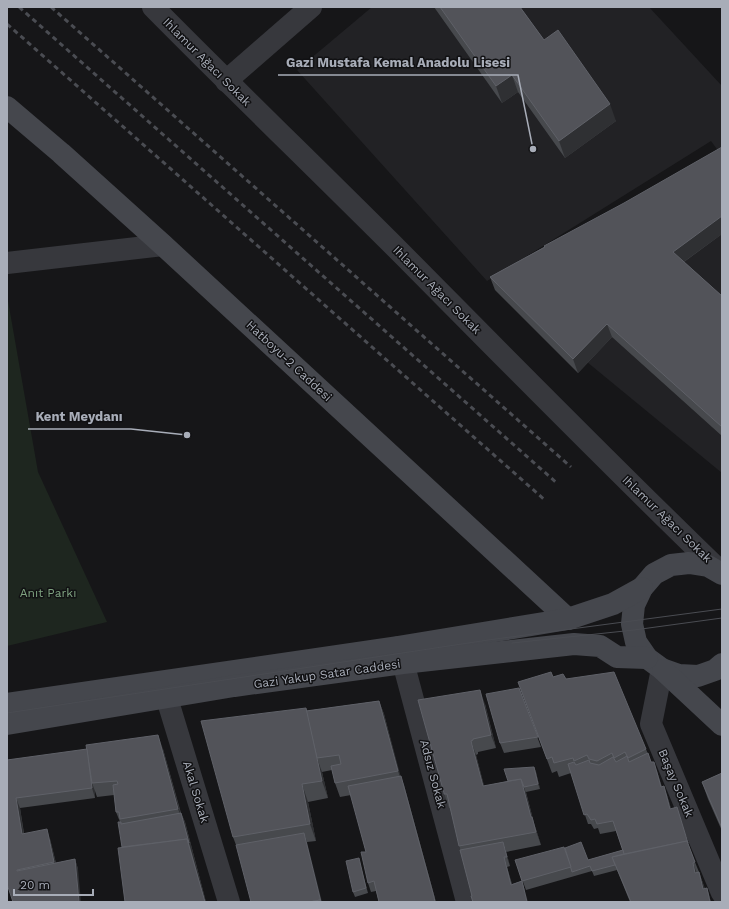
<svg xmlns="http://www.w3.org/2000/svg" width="729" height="909" font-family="'Work Sans',sans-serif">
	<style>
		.built { fill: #222225 }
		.green { fill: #1e261f }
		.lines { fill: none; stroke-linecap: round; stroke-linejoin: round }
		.street { stroke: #37383d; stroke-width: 22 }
		.secondary { stroke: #45474d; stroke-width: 22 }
		.tram { stroke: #4a4c52; stroke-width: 1 }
		.rail { stroke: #4a4c52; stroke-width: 3; stroke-dasharray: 5 4; stroke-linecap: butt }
		.wall { fill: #47494d }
		.shaded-wall { fill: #2f3033 }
		.building { fill: #525359; stroke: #5f6168 }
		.labels { text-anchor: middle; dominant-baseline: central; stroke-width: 3; stroke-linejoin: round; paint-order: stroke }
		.street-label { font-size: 12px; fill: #a8adb8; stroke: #111113 }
		.park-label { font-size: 12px; fill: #7fa381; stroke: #111113 }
		.leader { fill: none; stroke: #a8adb8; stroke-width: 1.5 }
		.callout-dot { fill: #a8adb8; stroke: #111113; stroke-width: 1.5 }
		.callout-label { font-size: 13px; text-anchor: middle; font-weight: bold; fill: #a8adb8; stroke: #111113; stroke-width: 3; stroke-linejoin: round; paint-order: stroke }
	</style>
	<rect width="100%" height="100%" fill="#161618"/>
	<!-- built -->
	<g class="built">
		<polygon points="372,7 649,7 722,86 722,156 711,141 487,281 297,70"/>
		<polygon points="713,152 722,166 722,473 497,288"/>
	</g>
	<!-- green -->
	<polygon class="green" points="7,295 38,472 107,622 7,646"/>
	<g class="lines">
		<!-- street -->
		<g class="street">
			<path d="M153,7c82,83 166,164 249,247 106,107 212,215 320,319"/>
			<polyline points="226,81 311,7"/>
			<polyline points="7,263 163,245"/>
			<polyline points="399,647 467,902"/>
			<polyline points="662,669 651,724 722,893"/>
			<polyline points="162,682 229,902"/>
		</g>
		<!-- secondary -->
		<g class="secondary">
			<polyline points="7,107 61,153 163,245 568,619"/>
			<polyline points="722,574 708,566 689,563 671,565 654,574 642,588 634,605 632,624 636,642 647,658 662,669 679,675 698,676 715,670 722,664"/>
			<polyline points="663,670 722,725"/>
			<polyline points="7,704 399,647 568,619 613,604 642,588"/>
			<polyline points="7,724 234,686 403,663 574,644 600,646 617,657 647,658"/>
		</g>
		<!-- tram -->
		<g class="tram">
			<polyline points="512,643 634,630 722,618"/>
			<polyline points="7,713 488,640 722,609"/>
		</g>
		<!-- rail -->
		<g class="rail">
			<polyline points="19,7 558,484"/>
			<polyline points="51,7 571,467"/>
			<polyline points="7,24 546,501"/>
		</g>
	</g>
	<!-- wall -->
	<g class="wall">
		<polygon points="434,7 520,7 544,40 616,121 565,158 518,92 502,103"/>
		<polygon points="722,234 684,262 722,296 722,436 612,337 578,373 495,290 490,277 544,247 544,246"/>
		<polygon points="553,677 566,679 646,749 651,762 657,771 662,787 667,795 671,809 677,807 690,850 699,872 705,889 707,888 711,902 630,902 617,870 594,876 592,871 526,890 515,860 566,852 588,860 623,850 616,831 600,834 598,828 594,829 591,824 588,824 571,773 559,777 557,771 552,773 518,682"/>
		<polygon points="519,688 541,747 504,753 500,743"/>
		<polygon points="379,701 384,714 400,776 404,785 436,902 379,902 376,891 371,892 368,883 366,852 351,795 340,797 335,783 332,770 322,772 328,798 308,802 316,841 307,842 236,845 233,837 306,711"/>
		<polygon points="485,704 496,748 478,752 478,754 476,755 484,786 508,781 534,767 536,772 540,789 526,792 534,823 541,845 506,852 510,866 507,867 512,884 522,881 525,891 472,896 450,808 449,808 444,793"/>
		<polygon points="163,749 181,813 185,822 206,902 125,902 122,847 120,822 116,812 114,795 97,797 95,791 95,798 20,808 24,833 50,839 56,863 75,859 78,869 13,902 7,760"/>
		<polygon points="722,773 722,831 708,799 702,782"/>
		<polygon points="360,863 368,893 355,897 353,892"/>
	</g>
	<!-- shaded-wall -->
	<g class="shaded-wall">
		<polygon points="512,75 518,92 502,103 496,86"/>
		<polygon points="610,104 616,121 565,158 559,141"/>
		<polygon points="722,216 722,234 678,266 673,252"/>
		<polygon points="607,324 612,337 578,373 573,359"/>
		<polygon points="480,690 485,704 496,748 491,735"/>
		<polygon points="379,701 384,714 403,785 398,771"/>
		<polygon points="158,735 163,749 183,822 178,809"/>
		<polygon points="471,741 476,755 488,800 483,786"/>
		<polygon points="88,749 92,783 95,791 95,798 92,788"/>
		<polygon points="317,758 322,772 328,798 322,781"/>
		<polygon points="654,762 657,771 664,796 661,787"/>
		<polygon points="534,767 536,772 540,789 538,784"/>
		<polygon points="401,776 404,785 436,902 435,902"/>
		<polygon points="521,779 526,793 534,823 541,845 531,817"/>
		<polygon points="302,784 308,802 316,841 310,824"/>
		<polygon points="664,786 667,795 674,818 670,809"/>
		<polygon points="16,798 20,808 25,843 22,834"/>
		<polygon points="677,807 680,817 692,855 688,845"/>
		<polygon points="181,813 185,822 206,902 205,902"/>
		<polygon points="47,829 50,839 58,872 54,862"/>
		<polygon points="304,833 307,842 322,902 321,902"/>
		<polygon points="503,842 506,851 510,866 507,857"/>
		<polygon points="504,857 507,867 514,894 511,885"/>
		<polygon points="75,859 78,869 81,902 79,902"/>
		<polygon points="693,863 698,876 695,873"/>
		<polygon points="699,872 704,886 708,902 703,889"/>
		<polygon points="522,881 525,891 528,902 527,902"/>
		<polygon points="707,888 711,902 709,902"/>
	</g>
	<!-- building -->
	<g class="building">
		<polygon points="440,7 520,7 544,40 558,30 610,104 559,141 512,75 496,86"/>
		<polygon points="722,147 722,216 673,252 722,296 722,427 607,324 573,359 490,277 545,247 544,246 624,203"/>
		<polygon points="551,672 553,677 563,674 566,679 614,672 646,749 628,758 625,752 614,758 612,753 597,761 589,759 587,755 574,761 573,758 554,763 552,757 547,759 518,682"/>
		<polygon points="519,688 538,737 500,743 486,694"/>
		<polygon points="480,690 491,735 473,739 473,740 471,741 483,786 521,779 531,817 532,817 536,832 459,846 447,794 444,794 444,793 418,700"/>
		<polygon points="379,701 398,771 335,783 331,766 341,764 339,755 317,758 306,711"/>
		<polygon points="306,708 322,781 302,784 310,824 233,837 201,721"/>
		<polygon points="158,735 178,809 120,819 119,812 116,812 113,785 118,784 117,781 92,783 86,745"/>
		<polygon points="87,749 92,788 16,798 22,834 47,829 54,862 17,870 17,871 75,859 79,902 13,902 7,884 7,760"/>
		<polygon points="648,753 651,762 654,762 661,787 664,786 670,809 677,807 688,843 687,841 624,854 613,821 597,824 595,819 591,820 587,814 584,815 568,764 574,762 576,765 589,760 590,763 599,765 613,757 616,762 627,756 629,762"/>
		<polygon points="534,767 538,784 524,787 521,779 508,781 504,769"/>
		<polygon points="722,773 722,828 702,782"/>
		<polygon points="401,776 434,897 435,902 379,902 374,881 368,883 361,852 366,852 348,786"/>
		<polygon points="181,813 189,843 187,839 122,847 118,822 121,822 121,824"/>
		<polygon points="304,833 321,902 320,900 309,902 251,902 236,845"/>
		<polygon points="187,839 205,902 125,902 118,848"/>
		<polygon points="687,841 695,862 693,863 695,873 699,872 703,889 707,888 710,902 631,902 612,857"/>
		<polygon points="503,842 507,857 504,857 511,885 522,881 527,902 473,902 471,896 472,896 460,850"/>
		<polygon points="581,842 588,860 623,850 624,854 612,857 615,865 592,871 590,866 572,872 565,848"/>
		<polygon points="564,847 571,867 522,881 515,860"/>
		<polygon points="359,858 366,888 353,892 346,861"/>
		<polygon points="320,900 320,902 309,902"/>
	</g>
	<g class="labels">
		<!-- street labels -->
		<g class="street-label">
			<text transform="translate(207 62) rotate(45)">Ihlamur Ağacı Sokak</text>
			<text transform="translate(437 290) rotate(45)">Ihlamur Ağacı Sokak</text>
			<text transform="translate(289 361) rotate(43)">Hatboyu-2 Caddesi</text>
			<text transform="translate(667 519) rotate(44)">Ihlamur Ağacı Sokak</text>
			<text transform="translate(327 674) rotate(-8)">Gazi Yakup Satar Caddesi</text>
			<text transform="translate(433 774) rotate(75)">Adsız Sokak</text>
			<text transform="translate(676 783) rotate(67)">Başay Sokak</text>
			<text transform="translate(196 792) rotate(73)">Akal Sokak</text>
		</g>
		<!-- park labels -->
		<g class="park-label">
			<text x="48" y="593">Anıt Parkı</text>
		</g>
	</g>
	<!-- callouts -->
	<path class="leader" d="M533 149L518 75H278M187 435L131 429H28"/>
	<g class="callout-dot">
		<circle cx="533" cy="149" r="4"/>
		<circle cx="187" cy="435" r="4"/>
	</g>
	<g class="callout-label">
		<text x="398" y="67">Gazi Mustafa Kemal Anadolu Lisesi</text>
		<text x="79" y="421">Kent Meydanı</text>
	</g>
	<!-- border -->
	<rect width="729" height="909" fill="none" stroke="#a8adb8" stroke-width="16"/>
	<!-- scale -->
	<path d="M14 889v6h79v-6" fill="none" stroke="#a8adb8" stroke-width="2"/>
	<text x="20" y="889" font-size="12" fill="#a8adb8" stroke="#111113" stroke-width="3" paint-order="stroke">20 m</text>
</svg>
